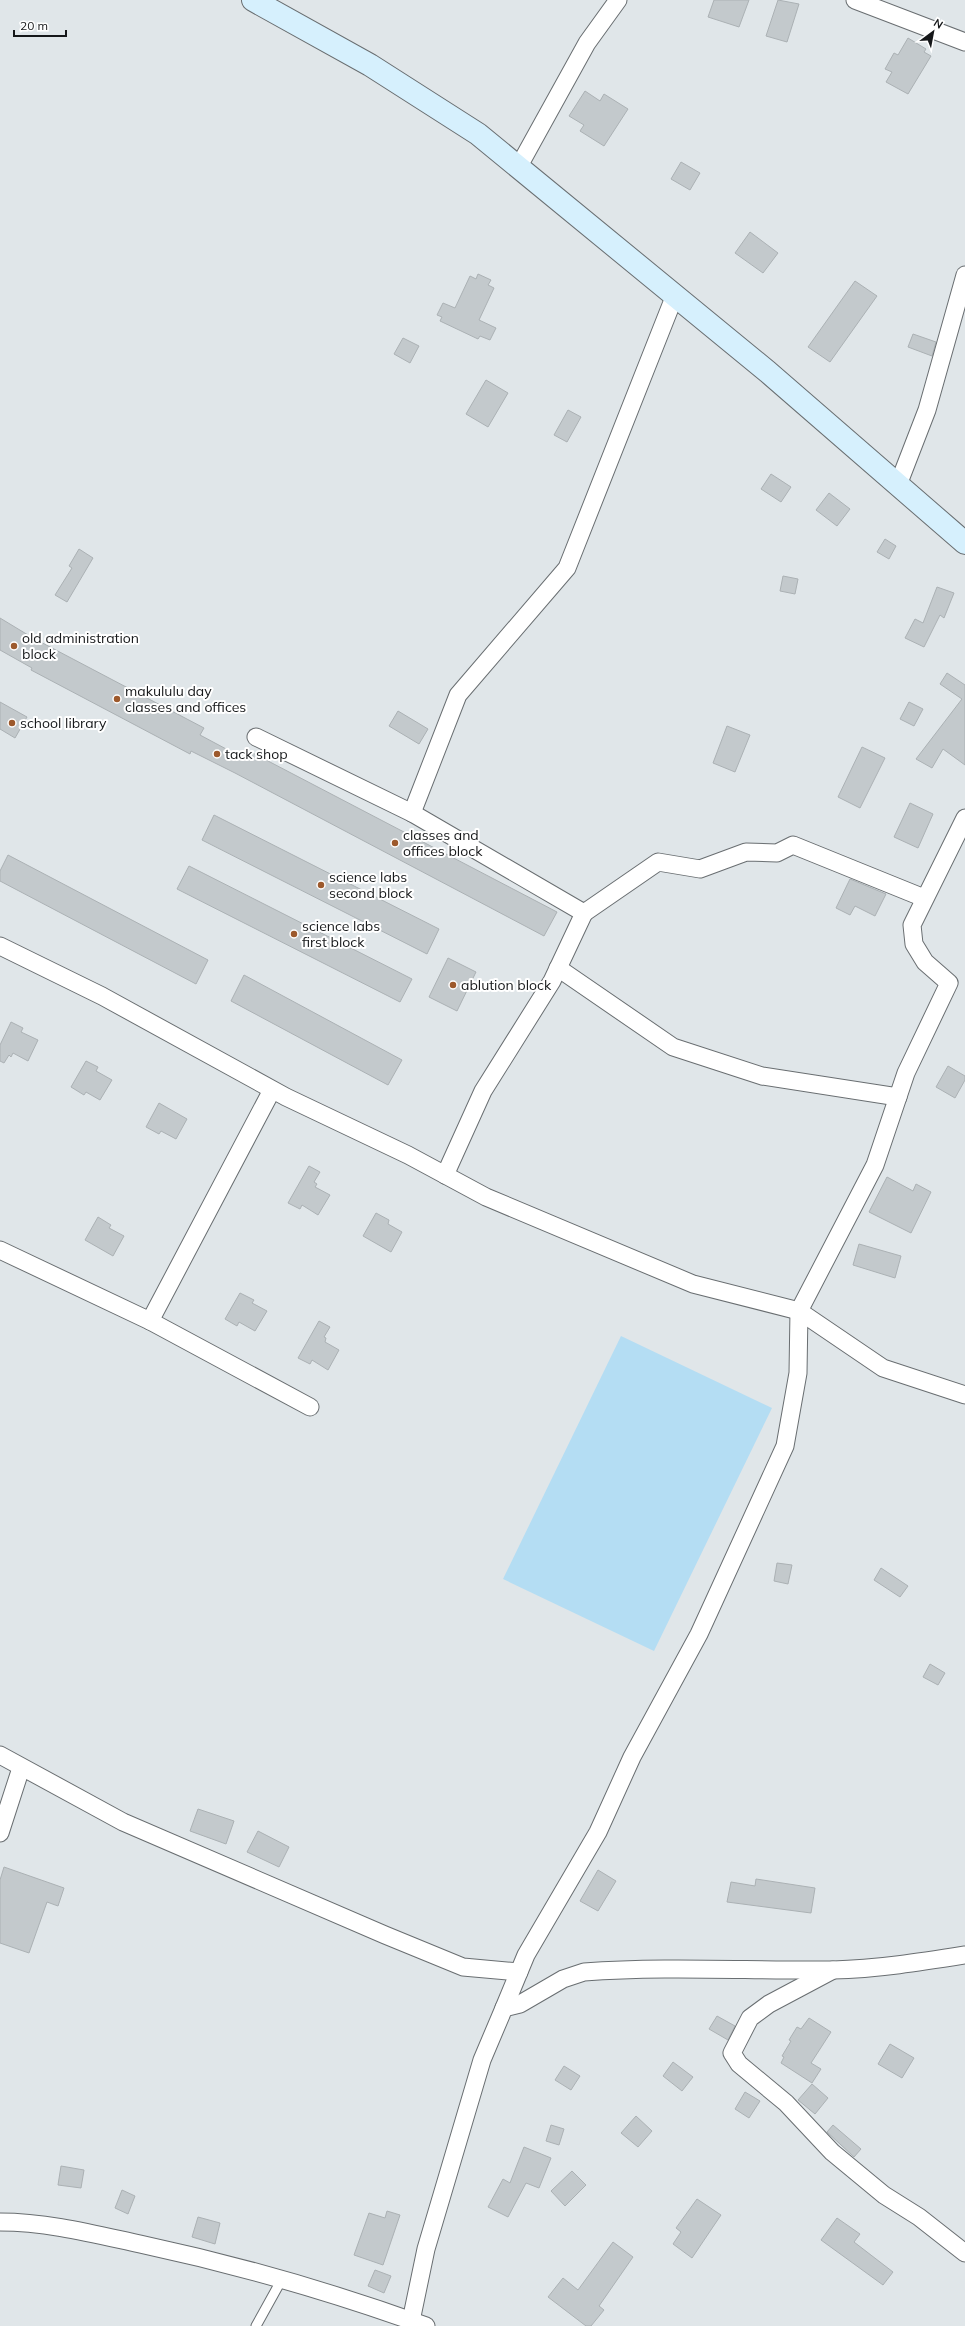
<svg xmlns="http://www.w3.org/2000/svg" width="965" height="2326" font-family="Mulish,sans-serif">
	<style>
		.green { fill: #b4ddf3 }
		.building { fill: #c3c9cc; stroke: #abb1b4 }
		.lines { fill: none; stroke-linecap: round; stroke-linejoin: round }
		.lane-casing { stroke: #696e71; stroke-width: 11 }
		.street-casing { stroke: #696e71; stroke-width: 19 }
		.secondary-casing { stroke: #696e71; stroke-width: 24 }
		.lane { stroke: #fff; stroke-width: 9 }
		.street { stroke: #fff; stroke-width: 17 }
		.secondary { stroke: #d6f0fd; stroke-width: 22 }
		.poi-dot { fill: #9d592c; stroke: #fff; stroke-width: 1.5 }
		.labels { text-anchor: middle; dominant-baseline: central; stroke-width: 4; stroke-linejoin: round; paint-order: stroke }
		.poi-label { font-size: 14px; fill: #151719; stroke: #fff; text-anchor: start }
	</style>
	<rect width="100%" height="100%" fill="#e0e6e9"/>
	<!-- green -->
	<polygon class="green" points="621,1336 772,1408 654,1651 503,1579"/>
	<!-- building -->
	<g class="building">
		<polygon points="714,0 749,0 739,27 708,17"/>
		<polygon points="778,0 799,4 787,42 766,36"/>
		<polygon points="908,38 926,49 924,52 931,56 908,94 886,82 892,72 885,69 894,53 898,55"/>
		<polygon points="585,91 600,101 604,94 628,109 604,146 580,131 584,125 569,116"/>
		<polygon points="681,162 700,173 690,190 671,179"/>
		<polygon points="750,232 778,253 763,273 735,253"/>
		<polygon points="478,274 491,280 488,285 494,288 479,320 496,328 490,340 480,336 478,339 440,321 442,317 437,315 443,303 455,308 470,276 476,279"/>
		<polygon points="855,281 877,296 830,362 808,347"/>
		<polygon points="913,334 936,342 932,356 908,347"/>
		<polygon points="403,338 419,346 410,363 394,354"/>
		<polygon points="486,380 508,393 488,427 466,414"/>
		<polygon points="568,410 581,417 567,442 554,435"/>
		<polygon points="771,474 791,487 781,502 761,489"/>
		<polygon points="829,493 850,509 837,526 816,510"/>
		<polygon points="885,539 896,546 889,559 877,552"/>
		<polygon points="79,549 93,558 67,602 55,595 72,568 69,566"/>
		<polygon points="783,576 798,579 795,594 780,591"/>
		<polygon points="937,587 954,593 944,618 940,615 924,647 905,638 915,619 923,623"/>
		<polygon points="0,618 33,638 204,728 200,735 243,758 247,750 557,912 544,936 235,773 191,751 190,754 31,670 32,668 0,650"/>
		<polygon points="947,673 965,685 965,765 943,749 932,768 916,759 962,699 940,684"/>
		<polygon points="0,702 27,717 15,738 0,729"/>
		<polygon points="909,702 923,709 914,726 900,719"/>
		<polygon points="398,711 428,729 419,744 389,726"/>
		<polygon points="727,726 750,735 735,772 713,763"/>
		<polygon points="862,747 885,758 860,808 838,797"/>
		<polygon points="910,803 933,814 918,848 894,837"/>
		<polygon points="214,815 439,929 427,954 202,840"/>
		<polygon points="8,855 208,960 196,984 0,881 0,871"/>
		<polygon points="189,866 412,979 400,1002 177,889"/>
		<polygon points="850,879 886,894 875,916 855,906 850,915 836,908"/>
		<polygon points="448,958 476,972 457,1011 429,997"/>
		<polygon points="244,975 402,1060 388,1085 231,1001"/>
		<polygon points="11,1022 23,1028 21,1032 38,1040 28,1061 13,1053 11,1057 9,1055 4,1063 0,1061 0,1045"/>
		<polygon points="86,1061 98,1067 96,1071 112,1080 100,1100 86,1092 84,1095 71,1087"/>
		<polygon points="948,1066 965,1076 965,1080 955,1098 936,1087"/>
		<polygon points="159,1103 187,1119 176,1139 161,1131 159,1134 146,1127"/>
		<polygon points="309,1166 320,1172 314,1182 317,1184 315,1187 330,1195 318,1215 302,1205 300,1209 288,1203"/>
		<polygon points="887,1177 913,1191 916,1184 931,1192 911,1233 869,1212"/>
		<polygon points="376,1213 389,1220 388,1224 402,1232 391,1252 363,1236"/>
		<polygon points="98,1217 111,1225 109,1228 124,1236 113,1256 85,1240"/>
		<polygon points="859,1244 901,1256 895,1278 853,1265"/>
		<polygon points="240,1293 254,1300 252,1303 267,1311 255,1331 239,1322 237,1326 225,1319"/>
		<polygon points="319,1321 330,1327 324,1337 326,1338 325,1342 339,1350 328,1370 312,1360 310,1364 298,1358"/>
		<polygon points="777,1563 792,1565 788,1584 774,1581"/>
		<polygon points="881,1568 908,1586 900,1597 874,1580"/>
		<polygon points="930,1664 945,1673 938,1685 923,1677"/>
		<polygon points="198,1809 234,1821 226,1844 190,1831"/>
		<polygon points="258,1831 289,1847 279,1867 247,1852"/>
		<polygon points="4,1867 64,1888 58,1906 47,1902 29,1953 0,1943 0,1880"/>
		<polygon points="598,1870 616,1881 598,1911 580,1901"/>
		<polygon points="756,1879 815,1888 811,1913 727,1902 731,1882 755,1886"/>
		<polygon points="717,2016 735,2026 728,2040 709,2029"/>
		<polygon points="809,2018 831,2032 811,2063 821,2069 812,2083 781,2063 784,2057 782,2056 791,2041 789,2040 797,2027 801,2029"/>
		<polygon points="890,2044 914,2058 902,2078 878,2064"/>
		<polygon points="673,2062 693,2077 682,2091 663,2076"/>
		<polygon points="564,2066 580,2076 571,2090 555,2080"/>
		<polygon points="812,2084 828,2098 815,2114 798,2100"/>
		<polygon points="745,2092 760,2101 749,2118 735,2109"/>
		<polygon points="636,2116 652,2131 638,2147 621,2133"/>
		<polygon points="551,2125 564,2129 559,2145 546,2141"/>
		<polygon points="833,2125 861,2149 854,2157 827,2132"/>
		<polygon points="524,2147 551,2158 539,2188 526,2183 508,2217 488,2207 503,2179 510,2183"/>
		<polygon points="61,2166 84,2170 81,2188 58,2185"/>
		<polygon points="572,2171 586,2185 565,2206 551,2191"/>
		<polygon points="122,2190 135,2196 128,2214 115,2208"/>
		<polygon points="697,2199 721,2215 692,2258 673,2244 681,2232 676,2228"/>
		<polygon points="387,2211 400,2215 383,2265 354,2255 369,2213 385,2218"/>
		<polygon points="198,2217 220,2223 215,2244 192,2237"/>
		<polygon points="837,2218 860,2234 854,2242 893,2272 883,2285 821,2240"/>
		<polygon points="613,2242 633,2257 599,2306 604,2310 591,2326 586,2326 548,2297 563,2278 578,2290"/>
		<polygon points="375,2270 391,2276 384,2293 368,2286"/>
	</g>
	<g class="lines">
		<defs>
			<polyline id="lane" points="256,2326 282,2279"/>
			<g id="street">
				<polyline points="855,0 965,42"/>
				<polyline points="519,166 587,43 618,0"/>
				<polyline points="898,485 927,410 965,275"/>
				<polyline points="256,737 412,813 458,695 567,568 675,295"/>
				<polyline points="412,813 584,913 658,862 700,869 746,852 777,853 793,845 924,898"/>
				<polyline points="0,946 102,996 286,1097 408,1155 486,1197 693,1284 799,1311 883,1368 965,1395"/>
				<polyline points="558,968 673,1047 762,1076 898,1097"/>
				<polyline points="445,1175 483,1091 552,981 584,913"/>
				<polyline points="0,1250 150,1321 272,1090"/>
				<polyline points="150,1321 310,1407"/>
				<polyline points="0,1755 123,1822 385,1935 463,1967 519,1972"/>
				<polyline points="0,1833 21,1768"/>
				<polyline points="833,1970 769,2004 750,2018 732,2053 739,2064 786,2103 832,2152 884,2195 919,2217 965,2253"/>
				<polyline points="504,2008 526,1955 598,1832 632,1757 699,1634 785,1446 798,1373 799,1311 875,1165 906,1073 949,983 925,962 914,944 912,925 965,818"/>
				<path d="M0,2222c48,0 94,12 140,22 98,21 192,48 286,82"/>
				<path d="M411,2321l15,-72 56,-189 22,-52 16,-4 43,-25 21,-7c83,-6 166,-1 249,-2 44,-1 88,-8 132,-15"/>
			</g>
			<polyline id="secondary" points="253,0 370,65 478,134 768,372 965,543"/>
		</defs>
		<!-- lane casing -->
		<use href="#lane" class="lane-casing"/>
		<!-- street casing -->
		<use href="#street" class="street-casing"/>
		<!-- secondary casing -->
		<use href="#secondary" class="secondary-casing"/>
		<!-- lane -->
		<use href="#lane" class="lane"/>
		<!-- street -->
		<use href="#street" class="street"/>
		<!-- secondary -->
		<use href="#secondary" class="secondary"/>
	</g>
	<!-- markers -->
	<g class="poi-dot">
		<circle cx="14" cy="646" r="4"/>
		<circle cx="117" cy="699" r="4"/>
		<circle cx="12" cy="723" r="4"/>
		<circle cx="217" cy="754" r="4"/>
		<circle cx="395" cy="843" r="4"/>
		<circle cx="321" cy="885" r="4"/>
		<circle cx="294" cy="934" r="4"/>
		<circle cx="453" cy="985" r="4"/>
	</g>
	<g class="labels">
		<!-- poi labels -->
		<g class="poi-label">
			<text x="22" y="638">old administration<tspan x="22" dy="16">block</tspan></text>
			<text x="125" y="691">makululu day<tspan x="125" dy="16">classes and offices</tspan></text>
			<text x="20" y="723">school library</text>
			<text x="225" y="754">tack shop</text>
			<text x="403" y="835">classes and<tspan x="403" dy="16">offices block</tspan></text>
			<text x="329" y="877">science labs<tspan x="329" dy="16">second block</tspan></text>
			<text x="302" y="926">science labs<tspan x="302" dy="16">first block</tspan></text>
			<text x="461" y="985">ablution block</text>
		</g>
	</g>
	<!-- north arrow -->
	<g transform="translate(933 32) rotate(32)" stroke="#ffffff" stroke-width="3" paint-order="stroke">
	<path d="M0-3L7 15L0 10L-7 15Z" fill="#151719"/>
	<text y="-6" font-size="11" font-weight="bold" text-anchor="middle" fill="#151719">N</text>
	</g>
	<!-- scale -->
	<path d="M14 30v6h52v-6" fill="none" stroke="#151719" stroke-width="2"/>
	<text x="20" y="30" font-size="12" fill="#151719" stroke="#ffffff" stroke-width="3" paint-order="stroke">20 m</text>
</svg>
